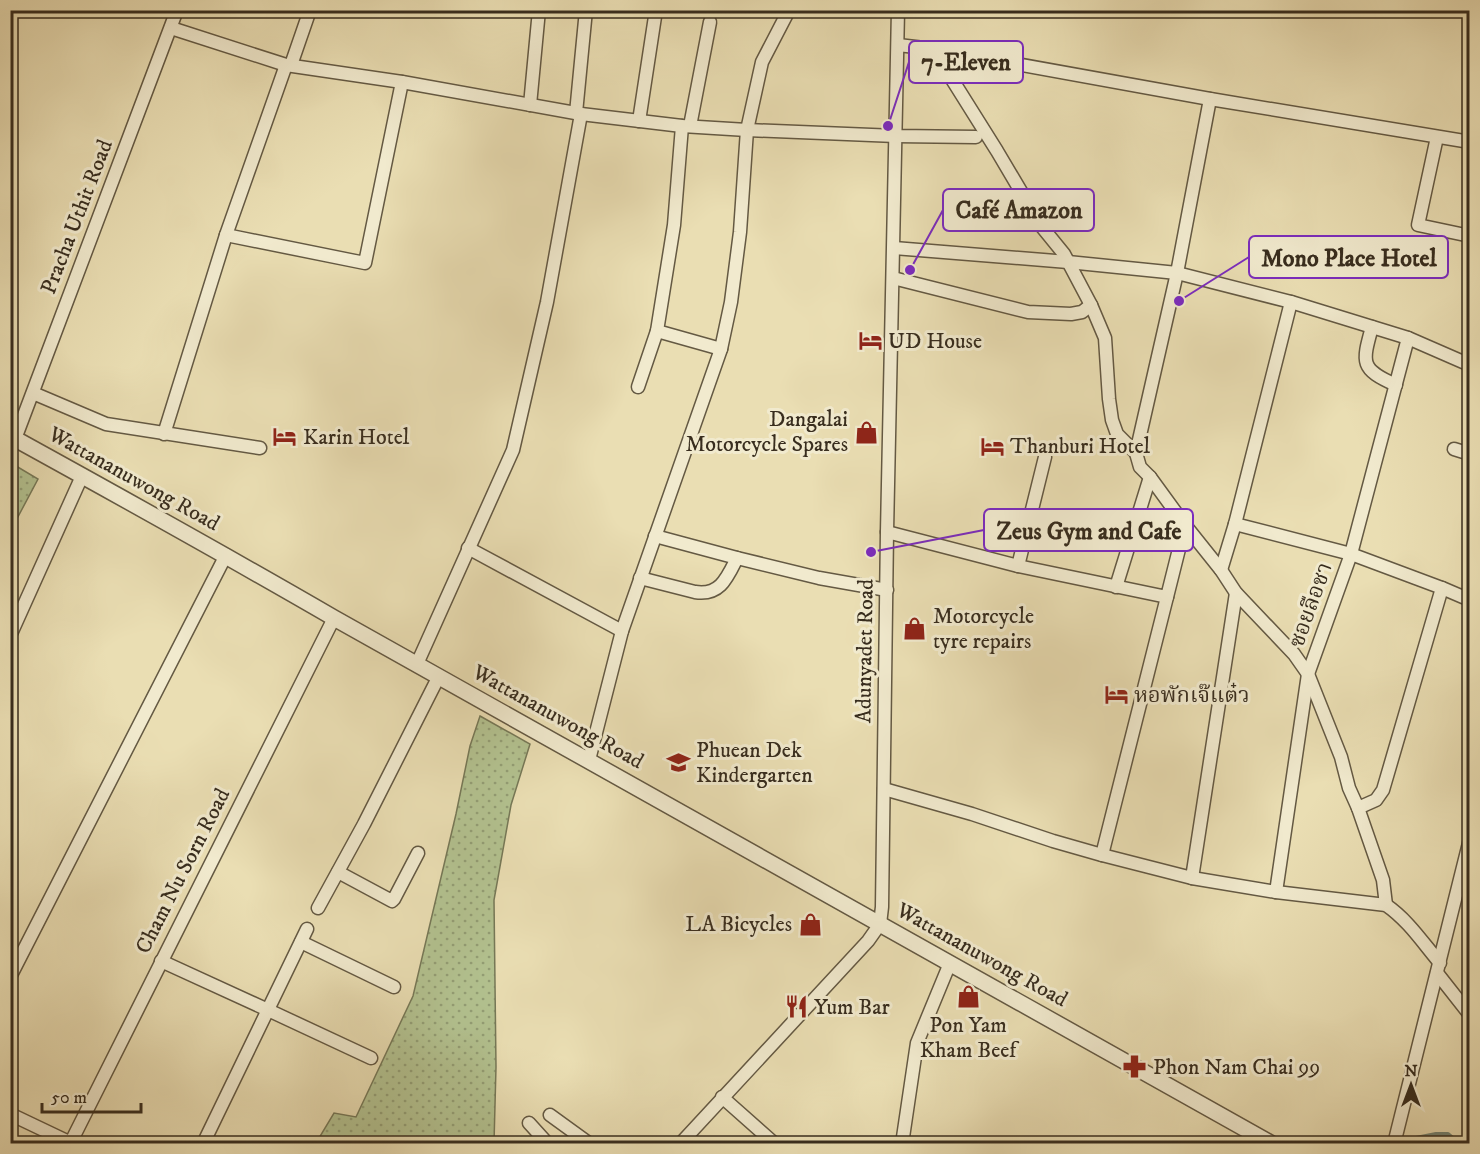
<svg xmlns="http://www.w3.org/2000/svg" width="1480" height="1154" font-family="'IM FELL DW Pica','Noto Serif Thai',serif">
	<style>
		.green { fill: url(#green-dots); stroke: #767857; stroke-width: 1.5 }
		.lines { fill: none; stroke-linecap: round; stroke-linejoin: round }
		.stream { stroke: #728373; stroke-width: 4 }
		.minor-casing { stroke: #645943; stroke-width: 15 }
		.tertiary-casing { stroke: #645943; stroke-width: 18 }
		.minor { stroke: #f1eace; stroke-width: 12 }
		.tertiary { stroke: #f1eace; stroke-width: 15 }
		.labels { text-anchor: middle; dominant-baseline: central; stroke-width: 6; stroke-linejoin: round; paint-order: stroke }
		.street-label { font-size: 22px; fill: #382d1e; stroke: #f1eace }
		.poi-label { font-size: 22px; fill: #382d1e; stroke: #f1eace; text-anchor: start }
		.leader { fill: none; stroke: #7b2cbf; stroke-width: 2 }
		.callout-dot { fill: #7b2cbf; stroke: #f1eace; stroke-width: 2 }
		.callout { fill: #f1eace; stroke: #7b2cbf; stroke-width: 2 }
		.callout-label { font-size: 24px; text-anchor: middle; font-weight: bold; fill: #382d1e }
	</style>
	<defs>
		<pattern id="green-dots" width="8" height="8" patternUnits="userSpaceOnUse" patternTransform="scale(1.5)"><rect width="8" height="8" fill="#b3c290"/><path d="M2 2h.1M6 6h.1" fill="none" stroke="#939e75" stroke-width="1.8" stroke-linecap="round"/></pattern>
	</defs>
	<rect width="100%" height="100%" fill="#eadeb3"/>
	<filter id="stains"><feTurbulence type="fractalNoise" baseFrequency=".00333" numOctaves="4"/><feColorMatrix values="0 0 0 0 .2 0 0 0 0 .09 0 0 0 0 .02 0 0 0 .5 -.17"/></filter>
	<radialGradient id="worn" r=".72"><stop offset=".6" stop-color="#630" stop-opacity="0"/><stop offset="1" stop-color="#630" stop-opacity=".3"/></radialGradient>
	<!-- green -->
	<g class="green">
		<polygon points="11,463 38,479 11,530"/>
		<polygon points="480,716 530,744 511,805 494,900 496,1067 494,1143 316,1143 334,1113 356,1117 413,996 456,814 470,746"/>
	</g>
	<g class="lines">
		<!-- stream -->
		<polyline class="stream" points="1386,1144 1436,1134 1448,1134 1460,1144"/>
		<defs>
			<g id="minor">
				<polyline points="171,28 286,65 402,82 581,114 682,126 747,130 896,136 976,137"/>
				<polyline points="898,45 933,49 1210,99 1470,142"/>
				<polyline points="933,49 997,151 1042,227 1064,254 1091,305 1105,338 1109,399 1112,420 1117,434 1136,453"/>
				<polyline points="291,65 310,10"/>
				<polyline points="1210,99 1177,273 1136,453 1140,467 1150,477 1185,525 1221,570 1236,593 1294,654 1308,674 1341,757 1349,788 1358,808 1383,880 1386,905"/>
				<polyline points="530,105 539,10"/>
				<polyline points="576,113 586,10"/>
				<polyline points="639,121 656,10"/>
				<polyline points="682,126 674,225 657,331 721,349"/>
				<polyline points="690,126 710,22"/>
				<polyline points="1437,137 1418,225 1470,236"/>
				<polyline points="226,235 365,263 402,82"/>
				<polyline points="894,248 1068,262 1177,273 1291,302 1408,338 1470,365"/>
				<polyline points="893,278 1028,312 1071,314 1082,312 1091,305"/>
				<path d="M1372,327c-10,36 -12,42 24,58"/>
				<polyline points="638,387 657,331"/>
				<polyline points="33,393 106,424 260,448"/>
				<polyline points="164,434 226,235 286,65"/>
				<polyline points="15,439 177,10"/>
				<polyline points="1454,449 1470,454"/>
				<polyline points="1235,524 1351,554 1442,588 1383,790 1376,800 1358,808"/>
				<polyline points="887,532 1018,566 1167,597 1185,525"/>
				<polyline points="655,536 737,558 819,578 887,590"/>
				<polyline points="468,548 622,631"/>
				<polyline points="1018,566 1045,457"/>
				<polyline points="1221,570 1235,524 1291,302"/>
				<path d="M640,578l55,14c25,4 32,-14 42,-34"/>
				<polyline points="1116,587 1150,477"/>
				<polyline points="1442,588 1470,600"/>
				<polyline points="10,636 82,476"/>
				<polyline points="417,664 513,450 547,302 581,114"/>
				<polyline points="589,760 622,631 721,349 731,302 740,232 747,130 762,62 789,10"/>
				<path d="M884,789l88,25 81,27 49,14 90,23 84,14 110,13c22,15 37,38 54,58"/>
				<polyline points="1102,855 1167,597"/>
				<polyline points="338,872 392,901 394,899 418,853"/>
				<polyline points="1192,878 1236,593"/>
				<polyline points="1276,892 1308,674 1351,554 1408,338"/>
				<polyline points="318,908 364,824 439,676"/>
				<polyline points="301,942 394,987"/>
				<polyline points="161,961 268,1010 371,1058"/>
				<polyline points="1437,973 1470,1015"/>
				<polyline points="10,977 226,555"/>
				<polyline points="722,1097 775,1144"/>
				<polyline points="10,1114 73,1144"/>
				<polyline points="550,1115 590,1144"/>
				<polyline points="529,1123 548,1144"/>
				<polyline points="70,1144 334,618"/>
				<polyline points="203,1144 307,929"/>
				<polyline points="680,1144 868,941 880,924 882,907 887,532 898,10"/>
				<polyline points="902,1144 917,1043 950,963"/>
				<polyline points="1394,1144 1470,839"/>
			</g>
			<path id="tertiary" d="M10,436c109,60 217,120 324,182l938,526"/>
		</defs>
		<!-- minor casing -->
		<use href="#minor" class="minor-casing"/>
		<!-- tertiary casing -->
		<use href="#tertiary" class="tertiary-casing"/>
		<!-- minor -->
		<use href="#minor" class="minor"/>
		<!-- tertiary -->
		<use href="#tertiary" class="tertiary"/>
	</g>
	<!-- icons -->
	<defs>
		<symbol id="hotel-bare" viewBox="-9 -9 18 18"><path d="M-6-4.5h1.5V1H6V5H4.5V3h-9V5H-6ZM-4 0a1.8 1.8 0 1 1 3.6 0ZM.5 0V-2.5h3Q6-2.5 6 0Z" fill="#8f2418" stroke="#f1eace" stroke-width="2.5" paint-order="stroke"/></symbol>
		<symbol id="shop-bare" viewBox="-9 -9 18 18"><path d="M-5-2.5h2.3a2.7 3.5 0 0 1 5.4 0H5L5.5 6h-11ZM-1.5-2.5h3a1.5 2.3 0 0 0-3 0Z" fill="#8f2418" stroke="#f1eace" stroke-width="2.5" paint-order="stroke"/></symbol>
		<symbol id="school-bare" viewBox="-9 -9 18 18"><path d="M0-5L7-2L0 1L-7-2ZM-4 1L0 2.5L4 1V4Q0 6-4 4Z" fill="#8f2418" stroke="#f1eace" stroke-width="2.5" paint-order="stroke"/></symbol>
		<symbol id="restaurant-bare" viewBox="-9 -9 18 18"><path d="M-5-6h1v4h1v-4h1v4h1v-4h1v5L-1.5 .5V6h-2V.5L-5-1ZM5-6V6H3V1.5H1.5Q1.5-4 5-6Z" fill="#8f2418" stroke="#f1eace" stroke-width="2.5" paint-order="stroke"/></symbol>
		<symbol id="pharmacy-bare" viewBox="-9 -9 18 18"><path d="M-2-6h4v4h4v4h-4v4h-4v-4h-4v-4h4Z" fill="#8f2418" stroke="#f1eace" stroke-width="2.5" paint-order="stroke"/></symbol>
	</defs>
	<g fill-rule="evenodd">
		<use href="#hotel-bare" x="854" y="324" width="33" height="33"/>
		<use href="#shop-bare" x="850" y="416" width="33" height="33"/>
		<use href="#hotel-bare" x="268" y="420" width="33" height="33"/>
		<use href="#hotel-bare" x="976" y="430" width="33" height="33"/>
		<use href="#shop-bare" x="898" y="612" width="33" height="33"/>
		<use href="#hotel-bare" x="1100" y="678" width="33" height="33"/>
		<use href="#school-bare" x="662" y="746" width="33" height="33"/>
		<use href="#shop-bare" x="794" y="908" width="33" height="33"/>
		<use href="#shop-bare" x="952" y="980" width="33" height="33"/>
		<use href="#restaurant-bare" x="780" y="990" width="33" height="33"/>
		<use href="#pharmacy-bare" x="1118" y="1050" width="33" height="33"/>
	</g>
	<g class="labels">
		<!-- street labels -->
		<g class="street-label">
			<text transform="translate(77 217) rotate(-69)">Pracha Uthit Road</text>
			<text transform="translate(134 479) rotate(29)">Wattananuwong Road</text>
			<text transform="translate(1311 605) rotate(-70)">ซอยลือชา</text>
			<text transform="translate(865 651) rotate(-89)">Adunyadet Road</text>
			<text transform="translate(558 717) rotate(29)">Wattananuwong Road</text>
			<text transform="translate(183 871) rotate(-63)">Cham Nu Sorn Road</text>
			<text transform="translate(982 955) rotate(29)">Wattananuwong Road</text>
		</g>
		<!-- poi labels -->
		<g class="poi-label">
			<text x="888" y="341">UD House</text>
			<text x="848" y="419" text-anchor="end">Dangalai<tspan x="848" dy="25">Motorcycle Spares</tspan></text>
			<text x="303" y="437">Karin Hotel</text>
			<text x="1010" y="446">Thanburi Hotel</text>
			<text x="933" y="616">Motorcycle<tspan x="933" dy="25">tyre repairs</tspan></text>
			<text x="1134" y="695">หอพักเจ๊แต๋ว</text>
			<text x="696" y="750">Phuean Dek<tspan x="696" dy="25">Kindergarten</tspan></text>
			<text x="792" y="924" text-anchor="end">LA Bicycles</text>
			<text x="814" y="1007">Yum Bar</text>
			<text x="968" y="1025" text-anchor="middle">Pon Yam<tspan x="968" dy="25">Kham Beef</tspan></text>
			<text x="1153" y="1067">Phon Nam Chai 99</text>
		</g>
	</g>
	<!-- callouts -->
	<path class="leader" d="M888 126L909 62M910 270L943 210M1179 301L1249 257M871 552L984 530"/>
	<g class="callout-dot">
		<circle cx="888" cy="126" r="6"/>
		<circle cx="910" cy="270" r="6"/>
		<circle cx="1179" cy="301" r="6"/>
		<circle cx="871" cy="552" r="6"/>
	</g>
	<g class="callout">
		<rect x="909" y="41" width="114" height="42" rx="6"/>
		<rect x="943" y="189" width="151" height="42" rx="6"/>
		<rect x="1249" y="236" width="199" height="42" rx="6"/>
		<rect x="984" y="509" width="209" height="42" rx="6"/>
	</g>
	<g class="callout-label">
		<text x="966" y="70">7-Eleven</text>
		<text x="1019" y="218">Café Amazon</text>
		<text x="1349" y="266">Mono Place Hotel</text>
		<text x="1089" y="539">Zeus Gym and Cafe</text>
	</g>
	<!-- margin -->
	<rect width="1480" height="1154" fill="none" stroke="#eadeb3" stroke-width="36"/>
	<rect x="12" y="12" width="1456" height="1130" fill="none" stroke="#382d1e" stroke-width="3"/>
	<rect x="18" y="18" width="1444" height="1118" fill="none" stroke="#382d1e" stroke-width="1.5"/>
	<!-- north arrow -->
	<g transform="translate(1411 1085)" stroke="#f1eace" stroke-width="4.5" paint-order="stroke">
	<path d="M0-4.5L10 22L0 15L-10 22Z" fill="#382d1e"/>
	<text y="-9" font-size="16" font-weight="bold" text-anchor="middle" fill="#382d1e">N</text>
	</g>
	<!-- scale -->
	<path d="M42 1103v9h99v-9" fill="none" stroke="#382d1e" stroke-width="3"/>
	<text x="51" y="1103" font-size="18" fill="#382d1e" stroke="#f1eace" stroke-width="4.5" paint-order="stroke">50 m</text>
	<rect width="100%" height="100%" filter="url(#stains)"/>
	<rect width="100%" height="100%" fill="url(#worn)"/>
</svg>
